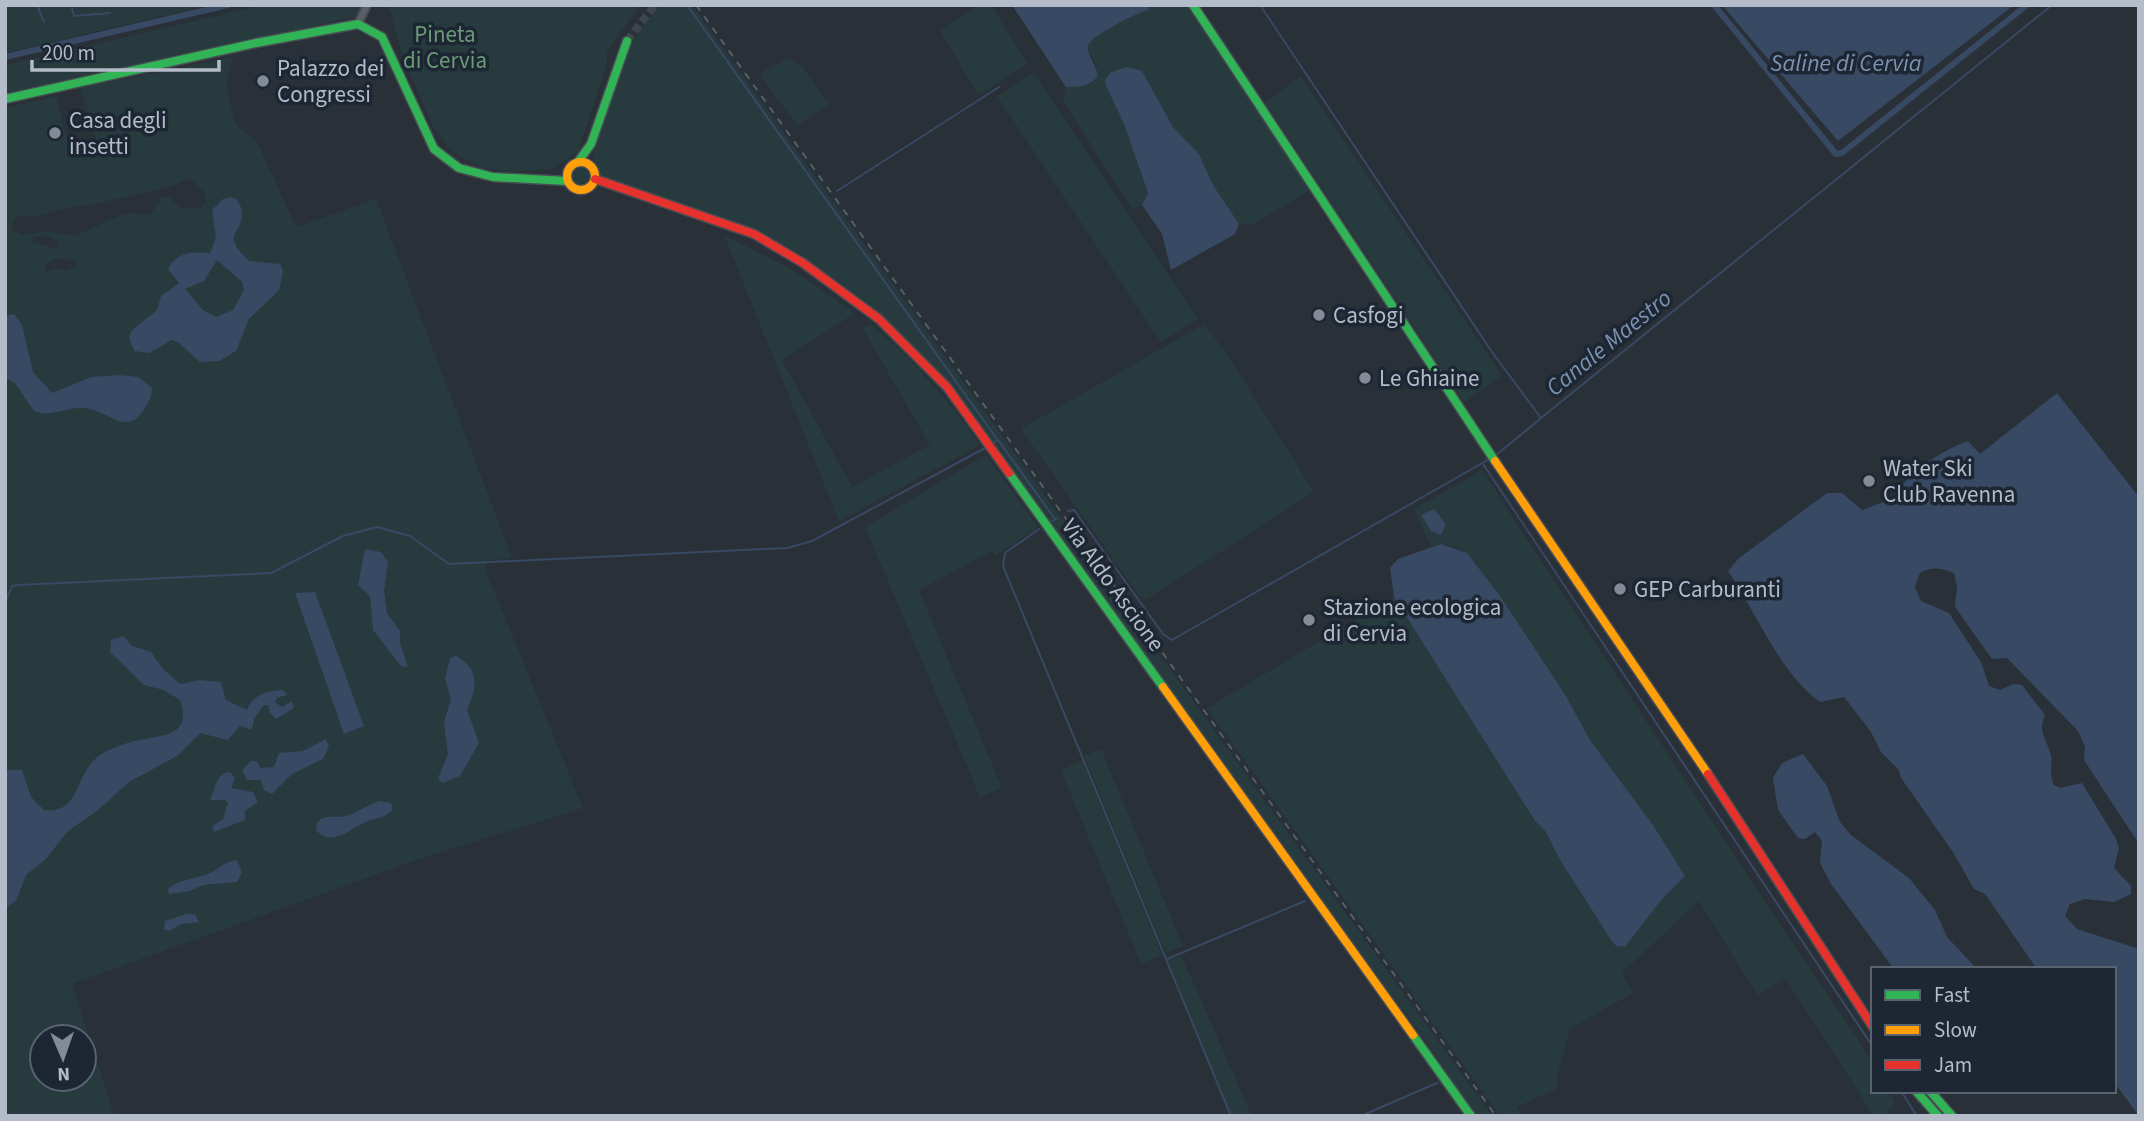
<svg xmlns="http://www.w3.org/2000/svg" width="2144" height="1121" font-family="'Source Sans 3',sans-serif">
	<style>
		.green { fill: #273a3e; fill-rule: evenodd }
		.water { fill: #384963; fill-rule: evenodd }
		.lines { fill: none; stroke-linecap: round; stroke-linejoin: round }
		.stream { stroke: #384963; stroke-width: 2 }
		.canal { stroke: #384963; stroke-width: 6 }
		.secondary-tunnel { stroke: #3f454e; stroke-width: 8; stroke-dasharray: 8 4; stroke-linecap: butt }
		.street-casing { stroke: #484c53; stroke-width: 10 }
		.fast-casing { stroke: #484c53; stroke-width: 11 }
		.slow-casing { stroke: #484c53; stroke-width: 11 }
		.jam-casing { stroke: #484c53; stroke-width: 11 }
		.street { stroke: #5a5e66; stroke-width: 6 }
		.fast { stroke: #30b455; stroke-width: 8 }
		.slow { stroke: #ff9f0a; stroke-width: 8 }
		.jam { stroke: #e5322d; stroke-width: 8 }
		.rail { stroke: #595d64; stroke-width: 2; stroke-dasharray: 7 7; stroke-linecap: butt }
		.poi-dot { fill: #848b96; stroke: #1d2633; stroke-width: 2.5 }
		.labels { text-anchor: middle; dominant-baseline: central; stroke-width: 7; stroke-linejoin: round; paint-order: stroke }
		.park-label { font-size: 23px; fill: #6b9a76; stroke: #1d2633 }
		.poi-label { font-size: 23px; fill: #b4bcc9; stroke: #1d2633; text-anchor: start }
		.street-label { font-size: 23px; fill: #b4bcc9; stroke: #1d2633 }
		.water-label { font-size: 24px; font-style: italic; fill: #7c92b1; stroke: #1d2633 }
	</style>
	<rect width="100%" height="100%" fill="#2a3038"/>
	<!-- green -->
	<g class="green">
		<polygon points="5,5 209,5 5,53"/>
		<polygon points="264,5 364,5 354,17 5,95 5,65"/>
		<polygon points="385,5 640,5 607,52 607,65 578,152 551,169 509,172 483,168 452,152 433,127 401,53 391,11"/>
		<path d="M660,5h32l800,1111h-15l-66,-96 -39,-48 -253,-352 -41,-63 -17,-18c-86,-119 -153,-227 -288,-297 -33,-18 -68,-31 -103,-42 -22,-7 -52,-10 -70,-24l-7,-18 1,-10c17,-52 28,-102 66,-143z"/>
		<polygon points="980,5 991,5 1028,64 978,95 940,30"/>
		<path d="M1150,5h38l122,185 -56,34h-15l-26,-39 -14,-31 -26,-27 -31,-56 -36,15 18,38 24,69 -6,12 -10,4 -69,-108 3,-14h11l21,-20c-5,-7 -13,-17 -9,-26 2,-4 50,-29 59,-31z"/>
		<path d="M233,57l-7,27 9,39 22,19 39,85 80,-28 136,359 -27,3 1,10 97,237 -161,50 -350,126 42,132h-109v-1008l51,-12 14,54 27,-8 -17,-54zM191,179l14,15 2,7 -7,7h-20l-10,-11h-8l-12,18 -24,-2 -51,23 -32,-5 -20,4 -11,-5 1,-10c11,-8 20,-1 31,-6 26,-10 40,-6 64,-13 20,-5 39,-9 58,-13 10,-2 15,-8 25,-9zM46,234l13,10 -3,5 -24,-7 2,-6 7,1zM57,258l17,2 3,5 -12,6 -9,-3 -10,4 -2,-7zM42,1037h42v42h-42z"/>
		<polygon points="787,58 801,65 829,104 797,125 759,74"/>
		<polygon points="1034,73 1198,319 1161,342 997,96"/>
		<polygon points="1301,76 1502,376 1464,402 1265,102"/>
		<circle cx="581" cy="176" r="11"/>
		<path d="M724,235l69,35 62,43 -73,47 70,127 78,-42 -67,-116 7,-5c43,34 78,77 110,121l-141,76z"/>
		<polygon points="1204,324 1227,354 1314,492 1147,599 1140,597 1021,429"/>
		<polygon points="986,455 1038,527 995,556 992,551 919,590 1002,788 980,797 865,527"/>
		<path d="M1482,470c125,191 249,382 377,571l14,24v26h15l7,12 -11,13h-10l-89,-138 -27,18 -59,-95 -77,72 11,20 -63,36 -14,50 3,9 -42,19 5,9h-22l-293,-408 187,-111 141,224 11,11 14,28 51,80 14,7 37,-48 23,-23 -32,-51 -63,-85 -24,-44 -93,-135c-11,-14 -24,-19 -42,-14l-17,-38z"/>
		<polygon points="1101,749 1183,946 1166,953 1084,756"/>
		<polygon points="1082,760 1162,955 1141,964 1061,770"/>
		<polygon points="1181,955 1252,1116 1232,1116 1168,961"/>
	</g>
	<!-- water -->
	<g class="water">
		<path d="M1012,5h138l-2,5c-11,3 -58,26 -60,36 -1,11 10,19 9,31 -8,10 -19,10 -31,10z"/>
		<polygon points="1722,5 2014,5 1838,141"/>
		<polygon points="1126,67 1142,71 1173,127 1199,154 1213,185 1239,224 1235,234 1171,270 1162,234 1142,205 1148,193 1124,124 1106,86 1105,80 1110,73"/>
		<path d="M230,197l6,2c12,15 4,24 -3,39l4,10 12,13 31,3 3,7 -4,19 -30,29 -13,32 -17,10 -19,1 -21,-19 -7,-3 -23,13 -15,-2 -5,-14 3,-7 25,-20 4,-14 18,-13 -11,-14c9,-18 25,-17 42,-16l6,-15 -4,-28 11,-11zM217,260l25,22 2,8 -11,20 -17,7 -13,-7 -18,-21 19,-8z"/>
		<path d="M14,314l8,11 11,47 19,21 39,-16 28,-2 19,2 14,11c0,9 -3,13 -7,20 -18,31 -37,1 -62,0 -17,-1 -33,10 -49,3l-19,-28 -10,-5v-62z"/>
		<path d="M2057,393l82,104v347l-55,-84 1,-13 -7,-16 -71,-73 -15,1 -37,-52 2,-20 -3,-14c-12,-5 -22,-7 -34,0l-5,14 6,14 28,12 32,49 8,24 11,4 13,-6 9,1 23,30c-7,16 0,22 5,37 4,10 -2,21 4,33l6,3 22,-5 34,56 3,9 -5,20 17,18v8l-17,8 -29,-3 -15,5 -5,12 12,13 62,20v167l-25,-34v-113h-77l-52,-75 -11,-5 -21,-37 -52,-74 -2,-8 -18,-18 -10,-20 -27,-35 -24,5c-40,-28 -65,-92 -92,-131l11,-13 88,-65h15l20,17 32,-12c12,-25 48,-48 74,-57l12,13z"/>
		<polygon points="1434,509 1446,524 1441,535 1431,531 1421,515"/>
		<polygon points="1441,544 1467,553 1500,596 1566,696 1590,740 1653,825 1685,876 1662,899 1625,947 1616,946 1611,940 1560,860 1546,832 1535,821 1394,597 1390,568 1398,559"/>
		<polygon points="365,549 381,552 388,562 384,591 387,613 400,631 400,643 408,667 401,666 373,630 370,596 358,585"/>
		<polygon points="315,592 364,726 344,734 295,593"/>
		<path d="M123,636l9,10 19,6 11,16 18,16 20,-4 21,2 5,18 21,10c6,-16 20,-19 36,-20l4,5 -10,3 -2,4 7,5 10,-6 2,7 -18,11 -6,-6 -2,-8h-4l-10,14 -2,11 -12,-4 -12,14 -28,-7 -23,23 -48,26 -32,29 -29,20 -23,29 -19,15 -10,26 -11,7v-138h17l9,27 13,13c37,5 30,-37 56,-55 9,-6 24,-11 34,-14 23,-6 60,-2 46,-41l-16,-10 -20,-5 -34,-33 1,-12z"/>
		<path d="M456,656c24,13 21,32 11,54l12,33 -19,33 -18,7 -4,-5 10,-24 -4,-32 7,-23 -6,-20 5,-21z"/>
		<polygon points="326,739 329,746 323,759 292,774 272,794 264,790 261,780 247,780 242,770 251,761 257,761 260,768 274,767 279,753 303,751"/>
		<polygon points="1803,754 1827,786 1840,822 1851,835 1909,878 1935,910 1947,937 1977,969 1894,969 1831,884 1820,863 1822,841 1815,832 1805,839 1798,838 1778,810 1773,778 1782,763"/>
		<path d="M230,772l5,6 -4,10 22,4 5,10 -13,9v9l-31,12 -2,-5 11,-8 5,-16 -3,-3h-15c6,-12 5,-26 20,-28z"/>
		<path d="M379,801l12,2 2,6c-7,9 -15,8 -25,12 -17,6 -35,28 -52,9l1,-7c8,-10 17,-4 28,-7 10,-2 22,-11 34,-15z"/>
		<path d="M237,860l5,12 -5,10 -34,3 -13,6 -21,3 -1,-5c9,-9 29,-11 40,-15 12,-5 16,-13 29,-14z"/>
		<polygon points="187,914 195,914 199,922 181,924 169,931 164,929 165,921"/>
	</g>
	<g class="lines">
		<!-- stream -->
		<g class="stream">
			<polyline points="37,5 44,22"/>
			<polyline points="71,5 74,16 110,13"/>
			<polyline points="687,5 997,439"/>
			<polyline points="1260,5 1492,352 1541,418 2052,5"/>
			<polyline points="837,191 999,87"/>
			<polyline points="993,443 998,440 1055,519"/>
			<polyline points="1496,455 1540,419"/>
			<polyline points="1483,464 1873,1047"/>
			<polyline points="1068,511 1074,510 1163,634 1172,640 1491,458"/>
			<polyline points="1052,521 1057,518"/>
			<polyline points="1039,529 1005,553 1003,566 1231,1116"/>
			<polyline points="5,603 12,586 18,585 271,573 343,536 377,527 410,536 449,564 787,548 812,541 985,448"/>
			<polyline points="1167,959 1305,901"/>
			<polyline points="1901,1091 1917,1116"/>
			<polyline points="1361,1116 1437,1083"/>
		</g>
		<!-- canal -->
		<g class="canal">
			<polyline points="1714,5 1836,154 1842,153 2027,5"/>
			<polyline points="5,57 228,5"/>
		</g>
		<!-- secondary-tunnel -->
		<polyline class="secondary-tunnel" points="627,41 655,5"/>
		<defs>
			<polyline id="street" points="358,24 367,5"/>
			<g id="fast">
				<polyline points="1193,5 1495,461"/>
				<polyline points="5,99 256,43 358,24 382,37 434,149 459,168 493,177 567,181"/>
				<polyline points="578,162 591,144 627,41"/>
				<polyline points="1009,473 1163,687"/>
				<polyline points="1413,1035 1471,1116"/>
				<polyline points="1916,1091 1938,1116"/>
				<polyline points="1930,1091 1952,1116"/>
			</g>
			<g id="slow">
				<circle cx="581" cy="176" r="14"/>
				<polyline points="1495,461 1708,774"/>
				<polyline points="1163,687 1413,1035"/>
			</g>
			<g id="jam">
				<polyline points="595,179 754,234 803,263 879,319 947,387 1009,473"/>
				<polyline points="1708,774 1873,1027"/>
			</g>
		</defs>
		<!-- street casing -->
		<use href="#street" class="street-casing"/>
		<!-- fast casing -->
		<use href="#fast" class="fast-casing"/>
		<!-- slow casing -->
		<use href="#slow" class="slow-casing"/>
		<!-- jam casing -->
		<use href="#jam" class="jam-casing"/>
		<!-- street -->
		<use href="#street" class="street"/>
		<!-- fast -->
		<use href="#fast" class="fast"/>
		<!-- slow -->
		<use href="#slow" class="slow"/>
		<!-- jam -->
		<use href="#jam" class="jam"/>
		<!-- rail -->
		<polyline class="rail" points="696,5 1496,1116"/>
	</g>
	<!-- markers -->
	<g class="poi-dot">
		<circle cx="263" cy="81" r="7"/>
		<circle cx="55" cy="133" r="7"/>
		<circle cx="1319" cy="315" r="7"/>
		<circle cx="1365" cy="378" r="7"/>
		<circle cx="1869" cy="481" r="7"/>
		<circle cx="1620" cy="589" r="7"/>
		<circle cx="1309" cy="620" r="7"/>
	</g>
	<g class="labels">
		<!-- park labels -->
		<g class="park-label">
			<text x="445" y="34">Pineta<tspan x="445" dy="26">di Cervia</tspan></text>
		</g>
		<!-- poi labels -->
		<g class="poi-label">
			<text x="277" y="68">Palazzo dei<tspan x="277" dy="26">Congressi</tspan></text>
			<text x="69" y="120">Casa degli<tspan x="69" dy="26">insetti</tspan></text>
			<text x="1333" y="315">Casfogi</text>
			<text x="1379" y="378">Le Ghiaine</text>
			<text x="1883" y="468">Water Ski<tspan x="1883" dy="26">Club Ravenna</tspan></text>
			<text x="1634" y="589">GEP Carburanti</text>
			<text x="1323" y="607">Stazione ecologica<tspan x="1323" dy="26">di Cervia</tspan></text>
		</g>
		<!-- street labels -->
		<g class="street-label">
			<text transform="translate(1113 585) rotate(54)">Via Aldo Ascione</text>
		</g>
		<!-- water labels -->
		<g class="water-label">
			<text x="1846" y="63">Saline di Cervia</text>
			<text transform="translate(1609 343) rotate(-39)">Canale Maestro</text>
		</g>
	</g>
	<!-- border -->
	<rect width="2144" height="1121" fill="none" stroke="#b4bcc9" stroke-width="14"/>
	<!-- legend -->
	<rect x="1871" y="967" width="245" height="126" fill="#1d2633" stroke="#59626f" stroke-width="2"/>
	<rect x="1885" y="990" width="35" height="10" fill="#30b455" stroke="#59626f" stroke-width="2"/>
	<text x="1934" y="1002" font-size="21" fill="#b4bcc9">Fast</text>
	<rect x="1885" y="1025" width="35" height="10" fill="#ff9f0a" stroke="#59626f" stroke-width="2"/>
	<text x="1934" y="1037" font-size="21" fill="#b4bcc9">Slow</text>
	<rect x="1885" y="1060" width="35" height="10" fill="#e5322d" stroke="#59626f" stroke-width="2"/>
	<text x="1934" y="1072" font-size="21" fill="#b4bcc9">Jam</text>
	<!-- north arrow -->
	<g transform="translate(63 1058) rotate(178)"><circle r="33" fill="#1d2633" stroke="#59626f" stroke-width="2"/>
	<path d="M0-5L12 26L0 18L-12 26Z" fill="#848b96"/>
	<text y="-10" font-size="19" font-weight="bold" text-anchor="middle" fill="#b4bcc9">N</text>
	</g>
	<!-- scale -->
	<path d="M32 60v10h187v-10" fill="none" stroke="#b4bcc9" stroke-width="3.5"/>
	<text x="42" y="60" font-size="21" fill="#b4bcc9" stroke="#1d2633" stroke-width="5" paint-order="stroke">200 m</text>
</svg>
